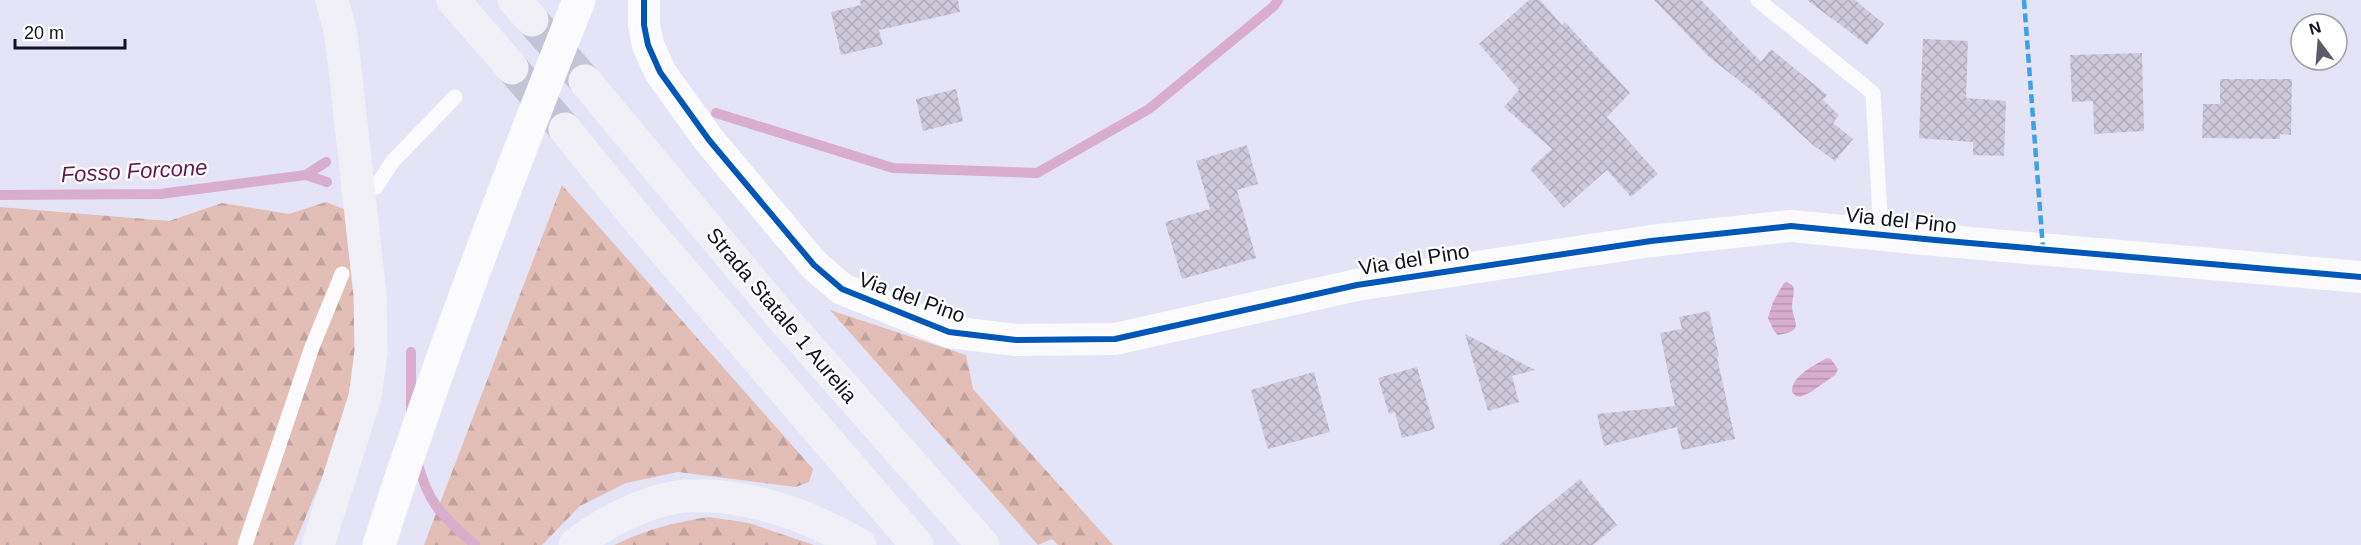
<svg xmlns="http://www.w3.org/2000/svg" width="2361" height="545" font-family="Helvetica,sans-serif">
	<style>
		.forest { fill: url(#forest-firs) }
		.water { fill: url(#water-rules) }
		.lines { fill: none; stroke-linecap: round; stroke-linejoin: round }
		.stream { stroke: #d9adcc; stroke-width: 10 }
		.building { fill: url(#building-cross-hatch) }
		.trunk-tunnel { stroke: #c4c4d6; stroke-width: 33; stroke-dasharray: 33 16; stroke-linecap: butt }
		.service { stroke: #fbfbfe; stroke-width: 15 }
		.minor { stroke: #fbfbfe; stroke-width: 32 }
		.tertiary { stroke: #fbfbfe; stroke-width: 33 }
		.trunk { stroke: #f0f0f6; stroke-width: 33 }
		.quiet { stroke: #3da1ea; stroke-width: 4.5; stroke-dasharray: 9 4.5; stroke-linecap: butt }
		.cycleway-casing { stroke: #fff; stroke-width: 10 }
		.cycleway { stroke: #0057b8; stroke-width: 6 }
		.labels { text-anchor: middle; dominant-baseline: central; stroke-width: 4.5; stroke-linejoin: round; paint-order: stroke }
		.street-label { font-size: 21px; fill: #11111f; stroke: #fff }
		.water-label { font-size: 22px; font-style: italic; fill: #621b4a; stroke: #fff }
	</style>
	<defs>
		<pattern id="forest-firs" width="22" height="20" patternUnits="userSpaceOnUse" patternTransform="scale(1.5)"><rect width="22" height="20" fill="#e2beb7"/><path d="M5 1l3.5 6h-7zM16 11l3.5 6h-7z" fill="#c1a29d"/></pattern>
		<pattern id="water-rules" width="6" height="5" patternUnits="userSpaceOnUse" patternTransform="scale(1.5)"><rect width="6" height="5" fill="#d9adcc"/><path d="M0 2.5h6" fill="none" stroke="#b994af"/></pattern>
		<pattern id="building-cross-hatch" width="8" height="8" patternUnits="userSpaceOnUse" patternTransform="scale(1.5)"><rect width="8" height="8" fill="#cecada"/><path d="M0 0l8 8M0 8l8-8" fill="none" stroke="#b0acbb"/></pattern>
	</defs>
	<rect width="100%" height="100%" fill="#e4e4f6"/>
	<!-- forest -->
	<g class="forest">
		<polygon points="562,185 813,469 809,482 796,487 678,472 626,483 580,506 542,545 424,545"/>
		<polygon points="326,202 354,213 359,389 294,545 0,545 0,207 169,221 222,203 289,214"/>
		<polygon points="830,310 966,355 973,389 1113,545 1058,545 1052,539 1038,545"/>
		<path d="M709,517l40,6 65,22h-200c31,-15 61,-23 95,-28z"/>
	</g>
	<!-- water -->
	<g class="water">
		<path d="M1787,282l6,4c2,8 -1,13 -1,20 0,15 15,25 -14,29l-4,-4 -6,-13 5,-16 11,-19z"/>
		<path d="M1827,358l4,1 7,10 -3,6 -24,17 -11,5 -4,-1 -4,-4c-1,-16 23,-27 35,-34z"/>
	</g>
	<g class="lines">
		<!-- stream -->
		<g class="stream">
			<polyline points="716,113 893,168 1037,173 1149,109 1274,6 1278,0"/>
			<polyline points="306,175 327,182"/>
			<polyline points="0,195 160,194 306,175 326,162"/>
			<polyline points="411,413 411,352"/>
			<path d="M417,461c12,45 25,54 58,84"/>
		</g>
	</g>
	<!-- building -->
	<g class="building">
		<polygon points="860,0 958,0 960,12 879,30 883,45 841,55 831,12 861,5"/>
		<polygon points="1529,0 1540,0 1562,25 1565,22 1630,93 1607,117 1658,174 1631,197 1607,170 1564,208 1530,169 1552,149 1504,107 1519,90 1479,44"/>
		<polygon points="1654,0 1701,0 1761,62 1771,49 1827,95 1823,100 1839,115 1833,123 1853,139 1835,161 1813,145 1760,97 1709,57"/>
		<polygon points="1807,0 1855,0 1884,24 1867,45"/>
		<polygon points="1923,39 1968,41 1966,98 2006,101 2004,156 1973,155 1973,142 1919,138"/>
		<polygon points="2142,53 2144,131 2094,134 2093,101 2072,102 2070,55"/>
		<polygon points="2220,79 2292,79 2291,135 2280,134 2280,139 2202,138 2203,104 2220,104"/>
		<polygon points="956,89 963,121 923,131 916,99"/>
		<polygon points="1247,145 1258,184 1237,190 1256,258 1182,279 1165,222 1210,209 1196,161"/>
		<polygon points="1709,311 1719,356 1717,357 1735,439 1682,450 1677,427 1604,446 1597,414 1675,406 1660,333 1682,329 1679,317"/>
		<polygon points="1465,334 1535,370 1512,376 1519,402 1488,411"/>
		<polygon points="1417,367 1435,429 1402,438 1395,412 1389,414 1378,378"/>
		<polygon points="1314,372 1330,432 1268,449 1251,390"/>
		<polygon points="1580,479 1617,525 1593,545 1499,545"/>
	</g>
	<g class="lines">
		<!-- trunk-tunnel -->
		<g class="trunk-tunnel">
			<polyline points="532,20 585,81"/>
			<polyline points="512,68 565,129"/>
		</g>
		<!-- service -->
		<g class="service">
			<polyline points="1758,0 1873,93 1881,235"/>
			<polyline points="376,187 393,161 455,97"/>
			<polyline points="245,545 312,347 342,274"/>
		</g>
		<!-- minor -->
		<polyline class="minor" points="644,0 644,25 648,45 660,72 709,140 814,265 842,289 949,332 1016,340 1115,339 1357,285 1651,241 1791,226 1935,240 2361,277"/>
		<!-- tertiary -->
		<path class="tertiary" d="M379,545c59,-184 128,-365 200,-545"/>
		<!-- trunk -->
		<g class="trunk">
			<polyline points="453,0 512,68"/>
			<polyline points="514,0 532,20"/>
			<polyline points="585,81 780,315 983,545"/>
			<polyline points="565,129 640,222 917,545"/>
			<polyline points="318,545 365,397 371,352 370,295 341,34 332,0"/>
			<path d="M575,545c27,-22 78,-48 113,-49 60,-3 121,20 172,49"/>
		</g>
		<!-- quiet -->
		<polyline class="quiet" points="2024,0 2043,249"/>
		<defs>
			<polyline id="cycleway" points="644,0 644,25 648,45 660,72 709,140 814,265 842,289 949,332 1016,340 1115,339 1357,285 1651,241 1791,226 1935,240 2361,277"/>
		</defs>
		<!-- cycleway casing -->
		<use href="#cycleway" class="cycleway-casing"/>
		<!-- cycleway -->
		<use href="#cycleway" class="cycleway"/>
	</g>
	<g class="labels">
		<!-- street labels -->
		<g class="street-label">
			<text transform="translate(1901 220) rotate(6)">Via del Pino</text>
			<text transform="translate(1414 259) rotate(-9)">Via del Pino</text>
			<text transform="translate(912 297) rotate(20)">Via del Pino</text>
			<text transform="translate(782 315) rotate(50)">Strada Statale 1 Aurelia</text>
		</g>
		<!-- water labels -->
		<g class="water-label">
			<text transform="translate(134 171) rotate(-3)">Fosso Forcone</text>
		</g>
	</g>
	<!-- north arrow -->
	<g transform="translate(2319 42) rotate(344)"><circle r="28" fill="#ffffff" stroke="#a0a0a5" stroke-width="1.5"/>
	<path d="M0-4.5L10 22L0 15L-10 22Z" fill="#5b5b6a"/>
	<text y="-9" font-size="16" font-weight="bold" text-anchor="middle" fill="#11111f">N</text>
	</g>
	<!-- scale -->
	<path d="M15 39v9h110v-9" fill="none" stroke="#11111f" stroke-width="3"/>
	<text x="24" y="39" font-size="18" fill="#11111f" stroke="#ffffff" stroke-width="4.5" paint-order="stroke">20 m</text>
</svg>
